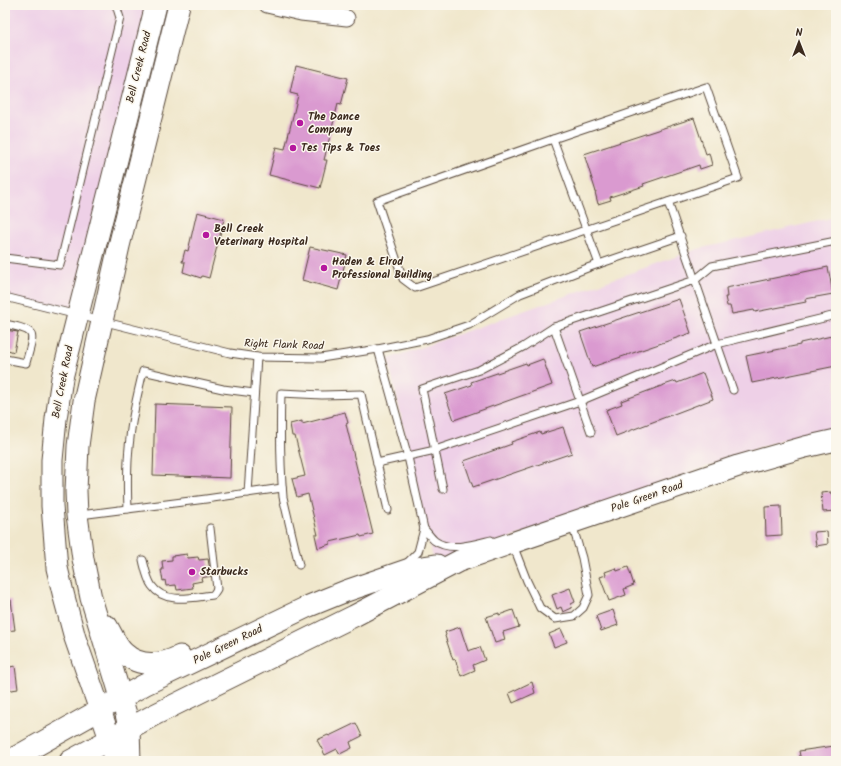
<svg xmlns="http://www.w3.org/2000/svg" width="841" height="766" font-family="Kalam,sans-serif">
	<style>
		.built { fill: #eed0e7 }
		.building { fill: #da9ad0 }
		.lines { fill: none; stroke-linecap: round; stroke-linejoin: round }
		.lane-casing { stroke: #564638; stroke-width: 9 }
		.street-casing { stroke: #564638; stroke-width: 17 }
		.secondary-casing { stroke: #564638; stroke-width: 23 }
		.lane { stroke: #fff; stroke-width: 7 }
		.street { stroke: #fff; stroke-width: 15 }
		.secondary { stroke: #fff; stroke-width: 21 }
		.poi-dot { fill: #b5179e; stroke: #fbf7ec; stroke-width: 1.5 }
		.labels { text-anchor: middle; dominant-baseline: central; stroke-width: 3; stroke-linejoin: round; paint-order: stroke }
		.street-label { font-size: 11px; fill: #3b2a1e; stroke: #fbf7ec }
		.poi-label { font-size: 11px; font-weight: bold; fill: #3b2a1e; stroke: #fbf7ec; text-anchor: start }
	</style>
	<rect width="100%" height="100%" fill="#fbf7ec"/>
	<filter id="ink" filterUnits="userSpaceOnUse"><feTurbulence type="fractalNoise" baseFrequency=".025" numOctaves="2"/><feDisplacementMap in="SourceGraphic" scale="8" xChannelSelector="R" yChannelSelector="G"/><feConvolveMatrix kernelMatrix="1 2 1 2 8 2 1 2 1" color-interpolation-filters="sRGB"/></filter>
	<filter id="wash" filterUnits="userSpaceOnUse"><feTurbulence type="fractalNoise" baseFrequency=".012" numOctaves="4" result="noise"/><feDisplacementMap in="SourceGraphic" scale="16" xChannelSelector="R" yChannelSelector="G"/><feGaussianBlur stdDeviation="0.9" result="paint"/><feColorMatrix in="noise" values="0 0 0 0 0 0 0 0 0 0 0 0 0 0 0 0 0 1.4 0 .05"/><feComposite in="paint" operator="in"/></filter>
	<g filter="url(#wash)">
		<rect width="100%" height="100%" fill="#f0e7cc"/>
		<!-- built -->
		<g class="built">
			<polygon points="5,5 156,5 78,315 5,297"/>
			<polygon points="836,217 836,429 780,440 436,565 433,558 388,359 698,249"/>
		</g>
		<g id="blocks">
			<!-- building -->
			<g class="building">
				<polygon points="296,65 348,78 341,105 338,104 324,160 327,160 320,188 269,175 276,147 285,149 298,95 290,93"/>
				<polygon points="694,118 706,154 709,153 712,165 700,169 699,165 643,184 644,186 610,197 611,200 598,204 595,192 596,192 584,154"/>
				<polygon points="197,212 224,219 209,278 202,276 201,278 183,272 185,262 182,262 185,250 188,251"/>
				<polygon points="310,247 347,255 338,290 302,280"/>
				<polygon points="828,267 833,294 805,299 806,302 755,312 754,310 732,314 730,306 727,306 725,297 727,297 726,288"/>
				<polygon points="679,299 691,333 592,367 580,332"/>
				<polygon points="5,330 18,332 14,352 5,349"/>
				<polygon points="836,335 836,366 752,383 746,356 800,345 800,343"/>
				<polygon points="543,359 552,385 454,420 445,394 472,385 471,382 526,363 527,365"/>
				<polygon points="703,373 713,399 616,436 606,410 622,404 621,401 664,385 676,381 677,383"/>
				<polygon points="155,404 232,407 230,478 153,475"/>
				<polygon points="345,412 348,423 346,424 373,534 361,537 360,535 330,542 330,544 318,548 315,535 318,535 308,494 297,497 292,479 305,476 295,436 292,436 290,424 302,421 302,424 333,416 333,415"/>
				<polygon points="563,427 572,453 473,487 464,461 512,444 511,442 540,432 541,434"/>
				<polygon points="831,492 831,494 836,494 836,511 823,512 821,493"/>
				<polygon points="781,506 782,535 766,536 765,507"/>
				<polygon points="827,531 828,544 816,546 814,532"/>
				<polygon points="187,554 188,558 198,557 199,560 208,559 211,576 201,578 202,581 192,583 193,588 177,590 176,585 166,586 165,580 163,581 161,570 163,570 162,561 172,560 172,556"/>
				<polygon points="628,567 634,585 624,589 626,595 609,601 600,577 606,575 605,572 616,568 617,571"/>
				<polygon points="570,588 575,602 571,604 572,608 563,612 561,607 557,609 552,595"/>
				<polygon points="5,600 11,600 15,630 5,631"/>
				<polygon points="513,610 519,627 503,632 505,640 495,643 486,617 499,613 499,615"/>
				<polygon points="613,610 618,625 601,631 596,616"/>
				<polygon points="460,627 468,651 480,647 485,660 473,665 475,670 461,676 455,659 453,660 445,636 446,635 445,632"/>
				<polygon points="561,629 567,642 554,647 549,634"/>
				<polygon points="15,666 18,689 5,691 5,668"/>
				<polygon points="532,682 535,693 513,703 509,693"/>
				<polygon points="356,723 362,736 350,742 352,748 340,754 337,749 325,755 317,740 328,735 329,736"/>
				<polygon points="834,746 836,761 801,761 799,751"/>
			</g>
		</g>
	</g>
	<g filter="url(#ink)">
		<use href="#blocks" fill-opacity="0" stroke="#564638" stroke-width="1"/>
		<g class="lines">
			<defs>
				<g id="lane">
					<polygon points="706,87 738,178 415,288 403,279 377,201 553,139"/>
					<polyline points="553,139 599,264"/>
					<polyline points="668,202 733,390"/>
					<polyline points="5,258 60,265 120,18 116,5"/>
					<polyline points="5,297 230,353 257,357 321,358 378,349 408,457 424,529 418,552 406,564"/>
					<path d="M5,324c34,7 29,8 21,39l-21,-4"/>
					<polyline points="554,327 591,432"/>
					<polyline points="378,349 427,339 469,325 520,294 590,267 681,236"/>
					<polyline points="377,463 435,450 580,401 717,344 836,315"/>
					<polyline points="443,489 422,389 479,370 523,347 554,327 695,280 712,266 836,241"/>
					<polyline points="248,493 257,357"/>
					<path d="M128,509c-1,-24 -1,-48 2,-71 2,-23 8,-45 13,-67l80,18 31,4"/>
					<polyline points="80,515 206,499 282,488"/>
					<path d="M424,529c4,4 7,9 11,12 15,11 40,3 56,-1"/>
					<polyline points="513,545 527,581 540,608 555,619 574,616 583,608 589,595 582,558 572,524"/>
					<path d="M143,560c2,8 4,19 9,26 13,19 42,11 61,9l4,-6 -7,-61"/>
					<path d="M299,565l-16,-68c-3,-35 -3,-69 -2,-104l41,2 39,-1 27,116"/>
				</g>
				<polyline id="street" points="267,5 301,13 347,18"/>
				<g id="secondary">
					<path d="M107,626c5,8 9,20 17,27 16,15 38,12 56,3"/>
					<polyline points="9,761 144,685 309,606 346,591 410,569 437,565"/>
					<polyline points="70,761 154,715 354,616 459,561 738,466 805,447 836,440"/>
					<polyline points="114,761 110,739 75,638 64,597 57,568 52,506 52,460 56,419 62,378 156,5"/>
					<polyline points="130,761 129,728 126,714 91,598 83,559 77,515 76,491 78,446 84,401 119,246 179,5"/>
				</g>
			</defs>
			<!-- lane casing -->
			<use href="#lane" class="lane-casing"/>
			<!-- street casing -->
			<use href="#street" class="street-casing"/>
			<!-- secondary casing -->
			<use href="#secondary" class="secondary-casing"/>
			<!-- lane -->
			<use href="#lane" class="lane"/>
			<!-- street -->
			<use href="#street" class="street"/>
			<!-- secondary -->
			<use href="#secondary" class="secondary"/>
		</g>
	</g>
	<!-- markers -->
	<g class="poi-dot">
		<circle cx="300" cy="123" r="4"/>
		<circle cx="293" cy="148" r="4"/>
		<circle cx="206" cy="235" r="4"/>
		<circle cx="324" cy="268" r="4"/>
		<circle cx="192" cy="572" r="4"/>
	</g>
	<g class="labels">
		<!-- street labels -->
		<g class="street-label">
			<text transform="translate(139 67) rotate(-76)">Bell Creek Road</text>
			<text transform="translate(284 345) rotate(2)">Right Flank Road</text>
			<text transform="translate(63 382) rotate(-79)">Bell Creek Road</text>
			<text transform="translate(647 497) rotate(-19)">Pole Green Road</text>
			<text transform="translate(228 645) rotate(-26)">Pole Green Road</text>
		</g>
		<!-- poi labels -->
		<g class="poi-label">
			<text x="308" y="117">The Dance<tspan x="308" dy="13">Company</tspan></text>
			<text x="301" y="148">Tes Tips &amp; Toes</text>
			<text x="214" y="229">Bell Creek<tspan x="214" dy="13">Veterinary Hospital</tspan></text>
			<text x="332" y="262">Haden &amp; Elrod<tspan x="332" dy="13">Professional Building</tspan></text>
			<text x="200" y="572">Starbucks</text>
		</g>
	</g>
	<!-- margin -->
	<rect width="841" height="766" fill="none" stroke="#fbf7ec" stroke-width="20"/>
	<!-- north arrow -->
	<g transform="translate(799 42)" stroke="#fbf7ec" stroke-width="3" paint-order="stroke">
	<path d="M0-3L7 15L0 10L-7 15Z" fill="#3b2a1e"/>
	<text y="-6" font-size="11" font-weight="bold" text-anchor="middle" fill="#3b2a1e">N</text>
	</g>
</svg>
